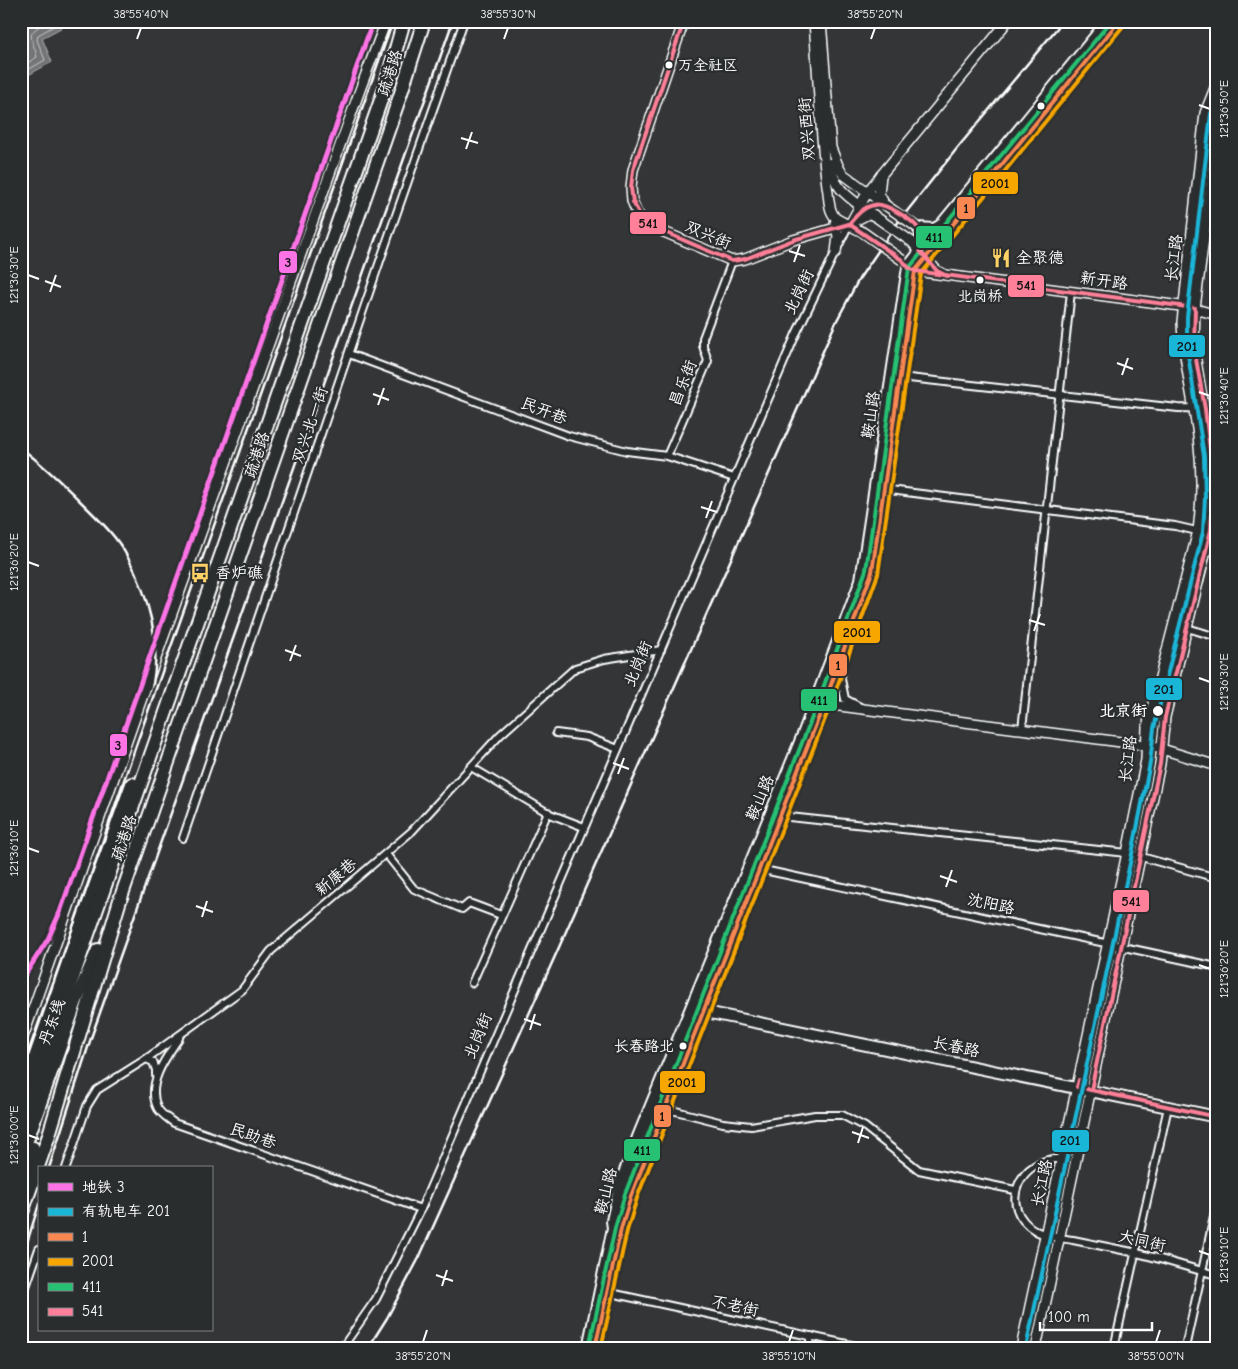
<svg xmlns="http://www.w3.org/2000/svg" width="1238" height="1369" font-family="'Comic Neue','LXGW WenKai TC',sans-serif">
	<style>
		.water { fill: #737576; stroke: #abacad }
		.lines { fill: none; stroke-linecap: round; stroke-linejoin: round }
		.shore { stroke: #c7c8c8; stroke-width: 1 }
		.street-casing { stroke: #fff; stroke-width: 10 }
		.secondary-casing { stroke: #fff; stroke-width: 12 }
		.primary-casing { stroke: #fff; stroke-width: 14 }
		.highway-casing { stroke: #fff; stroke-width: 16 }
		.street { stroke: #2a2d2e; stroke-width: 6 }
		.secondary { stroke: #2a2d2e; stroke-width: 9 }
		.primary { stroke: #2a2d2e; stroke-width: 10 }
		.highway { stroke: #2a2d2e; stroke-width: 12 }
		.rail { stroke: #fff; stroke-width: 2.5 }
		.secondary-bridge-casing { stroke: #fff; stroke-width: 12; stroke-linecap: butt }
		.secondary-bridge { stroke: #2a2d2e; stroke-width: 9 }
		.bus-1-casing { stroke: #2a2d2e; stroke-width: 8 }
		.bus-2-casing { stroke: #2a2d2e; stroke-width: 8 }
		.bus-3-casing { stroke: #2a2d2e; stroke-width: 8 }
		.bus-4-casing { stroke: #2a2d2e; stroke-width: 8 }
		.bus-1 { stroke: #f88751; stroke-width: 4 }
		.bus-2 { stroke: #f7a600; stroke-width: 4 }
		.bus-3 { stroke: #26c172; stroke-width: 4 }
		.bus-4 { stroke: #ff8098; stroke-width: 4 }
		.tram-1-casing { stroke: #2a2d2e; stroke-width: 8 }
		.tram-1 { stroke: #1ab6d8; stroke-width: 4 }
		.metro-1-casing { stroke: #2a2d2e; stroke-width: 9 }
		.metro-1 { stroke: #fc73e6; stroke-width: 5 }
		.ticks { fill: none; stroke: #fff; stroke-width: 2 }
		.bus-dot { fill: #fff; stroke: #2a2d2e; stroke-width: 2 }
		.labels { text-anchor: middle; dominant-baseline: central; stroke-width: 4.5; stroke-linejoin: round; paint-order: stroke }
		.bus-label { font-size: 15px; fill: #fff; stroke: #2a2d2e; text-anchor: start }
		.street-label { font-size: 16px; fill: #fff; stroke: #2a2d2e }
		.poi-label { font-size: 16px; fill: #fff; stroke: #2a2d2e; text-anchor: start }
		.stop-label { font-size: 16px; font-weight: bold; fill: #fff; stroke: #2a2d2e; text-anchor: end }
		.line-badge { stroke: #2a2d2e; stroke-width: 2 }
		.pale-badge-label { font-size: 14px; text-anchor: middle; font-weight: bold; fill: #111 }
		.neatline { fill: none; stroke: #fff; stroke-width: 2 }
		.ticks-label { font-size: 12px; text-anchor: middle; fill: #fff }
	</style>
	<rect width="100%" height="100%" fill="#333536"/>
	<filter id="ink" filterUnits="userSpaceOnUse"><feTurbulence type="fractalNoise" baseFrequency=".02" numOctaves="2"/><feDisplacementMap in="SourceGraphic" scale="10" xChannelSelector="R" yChannelSelector="G"/><feConvolveMatrix kernelMatrix="1 2 1 2 8 2 1 2 1" color-interpolation-filters="sRGB"/></filter>
	<g filter="url(#ink)">
		<!-- water -->
		<polygon class="water" points="21,21 74,21 42,38 52,62 21,79"/>
		<g class="lines">
			<!-- shore -->
			<g class="shore">
				<path d="M21,67l16,-10c-6,-23 -13,-23 12,-36"/>
				<polyline points="21,74 45,60 37,40 38,35 63,21"/>
			</g>
			<defs>
				<g id="street">
					<polyline points="349,354 569,436 627,451 667,456 734,478"/>
					<polyline points="900,377 1178,408 1217,409"/>
					<polyline points="667,456 708,361 703,346 703,338 732,261"/>
					<polyline points="882,489 1175,526 1210,534"/>
					<polyline points="1174,624 1217,637"/>
					<polyline points="842,663 841,679 845,699 860,707"/>
					<polyline points="1022,729 1071,292"/>
					<polyline points="556,733 587,737 618,749"/>
					<polyline points="471,767 550,814 584,827"/>
					<polyline points="780,816 1127,853 1217,878"/>
					<polyline points="183,838 381,258 464,21"/>
					<polyline points="386,854 414,889 462,909 469,903 501,915"/>
					<polyline points="759,869 1217,967"/>
					<polyline points="472,983 548,812"/>
					<path d="M179,1038c-12,18 -33,45 -22,69 2,6 12,12 17,16l247,86"/>
					<polyline points="146,1059 153,1062 156,1070 156,1075"/>
					<polyline points="664,1108 723,1123 751,1126 815,1115 842,1115 865,1127 919,1170 1015,1190"/>
					<path d="M1062,1159c-41,-3 -67,48 -26,72 11,6 25,7 37,9 20,4 39,8 59,12 29,6 56,16 85,23"/>
					<polyline points="66,1168 87,1106 97,1090 146,1059 242,990 271,951 412,831 500,735 575,668 604,659 661,650"/>
					<polyline points="606,1292 865,1348"/>
					<polyline points="21,1301 39,1249"/>
					<polyline points="342,1348 376,1299 421,1209 796,334 849,224"/>
					<polyline points="809,1348 811,1336"/>
					<polyline points="1114,1348 1168,1107"/>
					<polyline points="1185,1348 1217,1203"/>
				</g>
				<g id="secondary">
					<polyline points="684,21 633,170 631,187 632,201 637,213 643,220 664,232 732,261 745,259 793,240 849,224 868,214 874,215"/>
					<path d="M814,21c4,55 6,111 13,165 2,9 1,23 7,30 2,4 24,13 30,17"/>
					<polyline points="821,21 831,148 839,168 843,174 884,204"/>
					<path d="M831,163c1,28 23,37 43,53"/>
					<polyline points="881,175 879,194 884,203"/>
					<polyline points="835,223 838,236 836,252"/>
					<polyline points="850,224 868,191 1008,21"/>
					<polyline points="918,228 921,239 920,251"/>
					<polyline points="912,242 937,271 942,273"/>
					<polyline points="911,269 915,271 1188,307 1217,315"/>
					<polyline points="824,704 1152,746 1217,766"/>
					<polyline points="21,1043 155,661 361,87 386,21"/>
					<path d="M1021,1348l106,-495 19,-93 1,-33 51,-196c4,-31 4,-64 0,-95 -5,-39 -15,-76 -16,-114l23,-209 12,-30"/>
					<polyline points="1036,1348 1160,764 1165,717 1211,530 1213,515 1213,483 1209,440 1194,348 1195,308 1217,137"/>
				</g>
				<g id="primary">
					<polyline points="918,228 934,229 941,225 1108,21"/>
					<polyline points="696,1010 1217,1117"/>
					<polyline points="588,1348 613,1228 612,1221 620,1184 638,1137 802,737 861,580 908,267 941,225"/>
					<polyline points="595,1348 621,1229 623,1226 631,1196 824,704 872,572 915,271 1119,21"/>
				</g>
				<g id="highway">
					<polyline points="21,1092 132,784"/>
					<polyline points="21,1125 383,94 404,21"/>
					<polyline points="21,1157 76,1001 98,950"/>
					<polyline points="21,1181 33,1148"/>
					<polyline points="21,1215 48,1138 120,900 399,99 424,21"/>
				</g>
			</defs>
			<!-- street casing -->
			<use href="#street" class="street-casing"/>
			<!-- secondary casing -->
			<use href="#secondary" class="secondary-casing"/>
			<!-- primary casing -->
			<use href="#primary" class="primary-casing"/>
			<!-- highway casing -->
			<use href="#highway" class="highway-casing"/>
			<!-- street -->
			<use href="#street" class="street"/>
			<!-- secondary -->
			<use href="#secondary" class="secondary"/>
			<!-- primary -->
			<use href="#primary" class="primary"/>
			<!-- highway -->
			<use href="#highway" class="highway"/>
			<!-- rail -->
			<g class="rail">
				<path d="M21,448c21,16 40,34 59,53 17,17 36,34 47,55 21,37 34,86 26,128"/>
				<polyline points="21,1076 139,737 393,21"/>
				<polyline points="49,1168 91,1038 453,21"/>
				<polyline points="21,1262 39,1204"/>
				<polyline points="368,1348 387,1318 419,1258 556,954 836,322 859,279 896,225 959,146 1063,21"/>
			</g>
			<defs>
				<g id="secondary-bridge">
					<polyline points="884,204 918,228"/>
					<polyline points="876,217 912,242"/>
					<polyline points="864,233 902,260"/>
				</g>
			</defs>
			<!-- secondary-bridge casing -->
			<use href="#secondary-bridge" class="secondary-bridge-casing"/>
			<!-- secondary-bridge -->
			<use href="#secondary-bridge" class="secondary-bridge"/>
			<defs>
				<polyline id="bus-1" points="595,1348 621,1229 631,1196 824,704 872,572 915,271 1119,21"/>
				<polyline id="bus-2" points="601,1348 627,1231 637,1198 830,706 878,574 921,274 1124,25"/>
				<polyline id="bus-3" points="589,1347 615,1228 625,1194 818,702 866,570 909,268 1111,21"/>
				<g id="bus-4">
					<polyline points="684,21 633,170 631,188 633,202 640,215 645,221 653,227 732,261 745,259 793,240 849,224"/>
					<polyline points="849,224 902,260 908,267 915,271 1195,308 1194,348 1205,409 1211,457 1213,498 1211,530 1165,717 1160,764 1091,1090"/>
					<path d="M849,224c7,-8 14,-17 25,-19 10,-3 37,14 44,23 4,6 3,16 2,23l17,20 10,5"/>
					<polyline points="1079,1080 1077,1087 1217,1117"/>
				</g>
			</defs>
			<!-- bus-1 casing -->
			<use href="#bus-1" class="bus-1-casing"/>
			<!-- bus-2 casing -->
			<use href="#bus-2" class="bus-2-casing"/>
			<!-- bus-3 casing -->
			<use href="#bus-3" class="bus-3-casing"/>
			<!-- bus-4 casing -->
			<use href="#bus-4" class="bus-4-casing"/>
			<!-- bus-1 -->
			<use href="#bus-1" class="bus-1"/>
			<!-- bus-2 -->
			<use href="#bus-2" class="bus-2"/>
			<!-- bus-3 -->
			<use href="#bus-3" class="bus-3"/>
			<!-- bus-4 -->
			<use href="#bus-4" class="bus-4"/>
			<defs>
				<polyline id="tram-1" points="1026,1348 1132,854 1150,763 1154,728 1203,532 1205,498 1204,456 1187,348 1187,317 1211,114 1217,99"/>
			</defs>
			<!-- tram-1 casing -->
			<use href="#tram-1" class="tram-1-casing"/>
			<!-- tram-1 -->
			<use href="#tram-1" class="tram-1"/>
			<defs>
				<polyline id="metro-1" points="21,981 48,939 60,912 373,21"/>
			</defs>
			<!-- metro-1 casing -->
			<use href="#metro-1" class="metro-1-casing"/>
			<!-- metro-1 -->
			<use href="#metro-1" class="metro-1"/>
		</g>
	</g>
	<!-- ticks -->
	<path class="ticks" d="M137,39l4,-11M504,39l4,-11M871,39l4,-11M1199,105l11,4M461,138l17,5M466,149l6,-17M789,251l16,5M794,262l6,-17M28,275l11,4M45,281l16,6M50,292l6,-17M1117,363l16,6M1122,375l6,-17M1199,392l11,4M373,394l16,6M378,405l6,-17M701,507l16,5M706,518l6,-17M28,562l11,4M1029,620l16,5M1034,631l6,-17M285,650l16,6M290,661l6,-16M1199,678l11,4M613,763l16,6M618,774l6,-16M28,848l11,4M940,876l17,6M946,887l6,-17M196,906l17,6M202,917l5,-16M1199,965l11,4M524,1019l17,6M530,1030l5,-16M852,1132l17,6M28,1135l11,4M858,1143l5,-16M1199,1251l11,4M436,1275l17,6M442,1286l5,-16M423,1342l4,-12M789,1342l4,-12M1156,1342l4,-12"/>
	<!-- icons -->
	<defs>
		<symbol id="restaurant-bare" viewBox="-9 -9 18 18"><path d="M-5-6h1v4h1v-4h1v4h1v-4h1v5L-1.5 .5V6h-2V.5L-5-1ZM5-6V6H3V1.5H1.5Q1.5-4 5-6Z" fill="#ffd166" stroke="#2a2d2e" stroke-width="2.5" paint-order="stroke"/></symbol>
		<symbol id="bus-bare" viewBox="-9 -9 18 18"><path d="M-5-6H5V4H4V6H2V4H-2V6H-4V4H-5ZM-3.5-4V0h7V-4ZM-3.5 1.2v1.5H-2V1.2ZM2 1.2v1.5H3.5V1.2Z" fill="#ffd166" stroke="#2a2d2e" stroke-width="2.5" paint-order="stroke"/></symbol>
	</defs>
	<g fill-rule="evenodd">
		<use href="#restaurant-bare" x="987" y="244" width="28" height="28"/>
		<use href="#bus-bare" x="186" y="559" width="28" height="28"/>
	</g>
	<!-- markers -->
	<g class="bus-dot">
		<circle cx="669" cy="65" r="4.5"/>
		<circle cx="1041" cy="106" r="4.5"/>
		<circle cx="980" cy="280" r="4.5"/>
		<circle cx="1158" cy="711" r="6"/>
		<circle cx="683" cy="1046" r="4.5"/>
	</g>
	<g class="labels">
		<!-- bus labels -->
		<g class="bus-label">
			<text x="678" y="65">万全社区</text>
			<text x="980" y="296" text-anchor="middle">北岗桥</text>
			<text x="674" y="1046" text-anchor="end">长春路北</text>
		</g>
		<!-- street labels -->
		<g class="street-label">
			<text transform="translate(390 73) rotate(-72)">疏港路</text>
			<text transform="translate(807 129) rotate(-94)">双兴西街</text>
			<text transform="translate(708 235) rotate(23)">双兴街</text>
			<text transform="translate(1174 258) rotate(-83)">长江路</text>
			<text transform="translate(1104 281) rotate(8)">新开路</text>
			<text transform="translate(799 292) rotate(-64)">北岗街</text>
			<text transform="translate(683 383) rotate(-68)">昌乐街</text>
			<text transform="translate(544 411) rotate(21)">民开巷</text>
			<text transform="translate(871 415) rotate(-82)">鞍山路</text>
			<text transform="translate(310 425) rotate(-71)">双兴北一街</text>
			<text transform="translate(257 455) rotate(-71)">疏港路</text>
			<text transform="translate(638 664) rotate(-67)">北岗街</text>
			<text transform="translate(1128 759) rotate(-83)">长江路</text>
			<text transform="translate(760 798) rotate(-67)">鞍山路</text>
			<text transform="translate(124 838) rotate(-71)">疏港路</text>
			<text transform="translate(336 877) rotate(-40)">新康巷</text>
			<text transform="translate(991 904) rotate(12)">沈阳路</text>
			<text transform="translate(52 1022) rotate(-70)">丹东线</text>
			<text transform="translate(478 1036) rotate(-67)">北岗街</text>
			<text transform="translate(956 1047) rotate(12)">长春路</text>
			<text transform="translate(253 1136) rotate(19)">民助巷</text>
			<text transform="translate(1042 1183) rotate(-78)">长江路</text>
			<text transform="translate(606 1191) rotate(-76)">鞍山路</text>
			<text transform="translate(1142 1241) rotate(13)">大同街</text>
			<text transform="translate(735 1306) rotate(12)">不老街</text>
		</g>
		<!-- poi labels -->
		<g class="poi-label">
			<text x="1016" y="258">全聚德</text>
			<text x="215" y="573">香炉礁</text>
		</g>
		<!-- stop labels -->
		<g class="stop-label">
			<text x="1147" y="711">北京街</text>
		</g>
	</g>
	<g class="line-badge">
		<rect x="972" y="171" width="47" height="24" rx="5" fill="#f7a600"/>
		<rect x="956" y="196" width="20" height="24" rx="5" fill="#f88751"/>
		<rect x="629" y="211" width="38" height="24" rx="5" fill="#ff8098"/>
		<rect x="915" y="225" width="38" height="24" rx="5" fill="#26c172"/>
		<rect x="278" y="250" width="20" height="24" rx="5" fill="#fc73e6"/>
		<rect x="1007" y="274" width="38" height="24" rx="5" fill="#ff8098"/>
		<rect x="1168" y="334" width="38" height="24" rx="5" fill="#1ab6d8"/>
		<rect x="833" y="620" width="48" height="24" rx="5" fill="#f7a600"/>
		<rect x="828" y="653" width="20" height="24" rx="5" fill="#f88751"/>
		<rect x="1145" y="677" width="38" height="24" rx="5" fill="#1ab6d8"/>
		<rect x="800" y="688" width="38" height="24" rx="5" fill="#26c172"/>
		<rect x="109" y="733" width="19" height="24" rx="5" fill="#fc73e6"/>
		<rect x="1112" y="889" width="38" height="24" rx="5" fill="#ff8098"/>
		<rect x="659" y="1070" width="47" height="24" rx="5" fill="#f7a600"/>
		<rect x="653" y="1104" width="19" height="24" rx="5" fill="#f88751"/>
		<rect x="1051" y="1129" width="39" height="24" rx="5" fill="#1ab6d8"/>
		<rect x="623" y="1138" width="38" height="24" rx="5" fill="#26c172"/>
	</g>
	<g class="pale-badge-label">
		<text x="995" y="188">2001</text>
		<text x="966" y="213">1</text>
		<text x="648" y="228">541</text>
		<text x="934" y="242">411</text>
		<text x="288" y="267">3</text>
		<text x="1026" y="290">541</text>
		<text x="1187" y="351">201</text>
		<text x="857" y="637">2001</text>
		<text x="838" y="670">1</text>
		<text x="1164" y="694">201</text>
		<text x="819" y="705">411</text>
		<text x="118" y="750">3</text>
		<text x="1131" y="906">541</text>
		<text x="682" y="1087">2001</text>
		<text x="662" y="1121">1</text>
		<text x="1070" y="1145">201</text>
		<text x="642" y="1155">411</text>
	</g>
	<!-- margin -->
	<rect width="1238" height="1369" fill="none" stroke="#2a2d2e" stroke-width="55"/>
	<!-- legend -->
	<rect x="38" y="1166" width="175" height="165" fill="#2a2d2e" stroke="#7f8182"/>
	<rect x="48" y="1183" width="25" height="8" fill="#fc73e6" stroke="#7f8182"/>
	<text x="82" y="1192" font-size="15" fill="#ffffff">地铁 3</text>
	<rect x="48" y="1208" width="25" height="8" fill="#1ab6d8" stroke="#7f8182"/>
	<text x="82" y="1216" font-size="15" fill="#ffffff">有轨电车 201</text>
	<rect x="48" y="1233" width="25" height="8" fill="#f88751" stroke="#7f8182"/>
	<text x="82" y="1242" font-size="15" fill="#ffffff">1</text>
	<rect x="48" y="1258" width="25" height="8" fill="#f7a600" stroke="#7f8182"/>
	<text x="82" y="1266" font-size="15" fill="#ffffff">2001</text>
	<rect x="48" y="1283" width="25" height="8" fill="#26c172" stroke="#7f8182"/>
	<text x="82" y="1292" font-size="15" fill="#ffffff">411</text>
	<rect x="48" y="1308" width="25" height="8" fill="#ff8098" stroke="#7f8182"/>
	<text x="82" y="1316" font-size="15" fill="#ffffff">541</text>
	<!-- scale -->
	<path d="M1040 1322v8h112v-8" fill="none" stroke="#ffffff" stroke-width="2.5"/>
	<text x="1048" y="1322" font-size="15" fill="#ffffff" stroke="#2a2d2e" stroke-width="4" paint-order="stroke">100 m</text>
	<rect x="28" y="28" width="1182" height="1314" class="neatline"/>
	<g class="ticks-label">
		<text x="141" y="18">38°55'40"N</text>
		<text x="508" y="18">38°55'30"N</text>
		<text x="875" y="18">38°55'20"N</text>
		<text transform="translate(1224 109) rotate(-90)" y="4">121°36'50"E</text>
		<text transform="translate(14 275) rotate(-90)" y="4">121°36'30"E</text>
		<text transform="translate(1224 396) rotate(-90)" y="4">121°36'40"E</text>
		<text transform="translate(14 562) rotate(-90)" y="4">121°36'20"E</text>
		<text transform="translate(1224 682) rotate(-90)" y="4">121°36'30"E</text>
		<text transform="translate(14 848) rotate(-90)" y="4">121°36'10"E</text>
		<text transform="translate(1224 969) rotate(-90)" y="4">121°36'20"E</text>
		<text transform="translate(14 1135) rotate(-90)" y="4">121°36'00"E</text>
		<text transform="translate(1224 1255) rotate(-90)" y="4">121°36'10"E</text>
		<text x="423" y="1360">38°55'20"N</text>
		<text x="789" y="1360">38°55'10"N</text>
		<text x="1156" y="1360">38°55'00"N</text>
	</g>
</svg>
